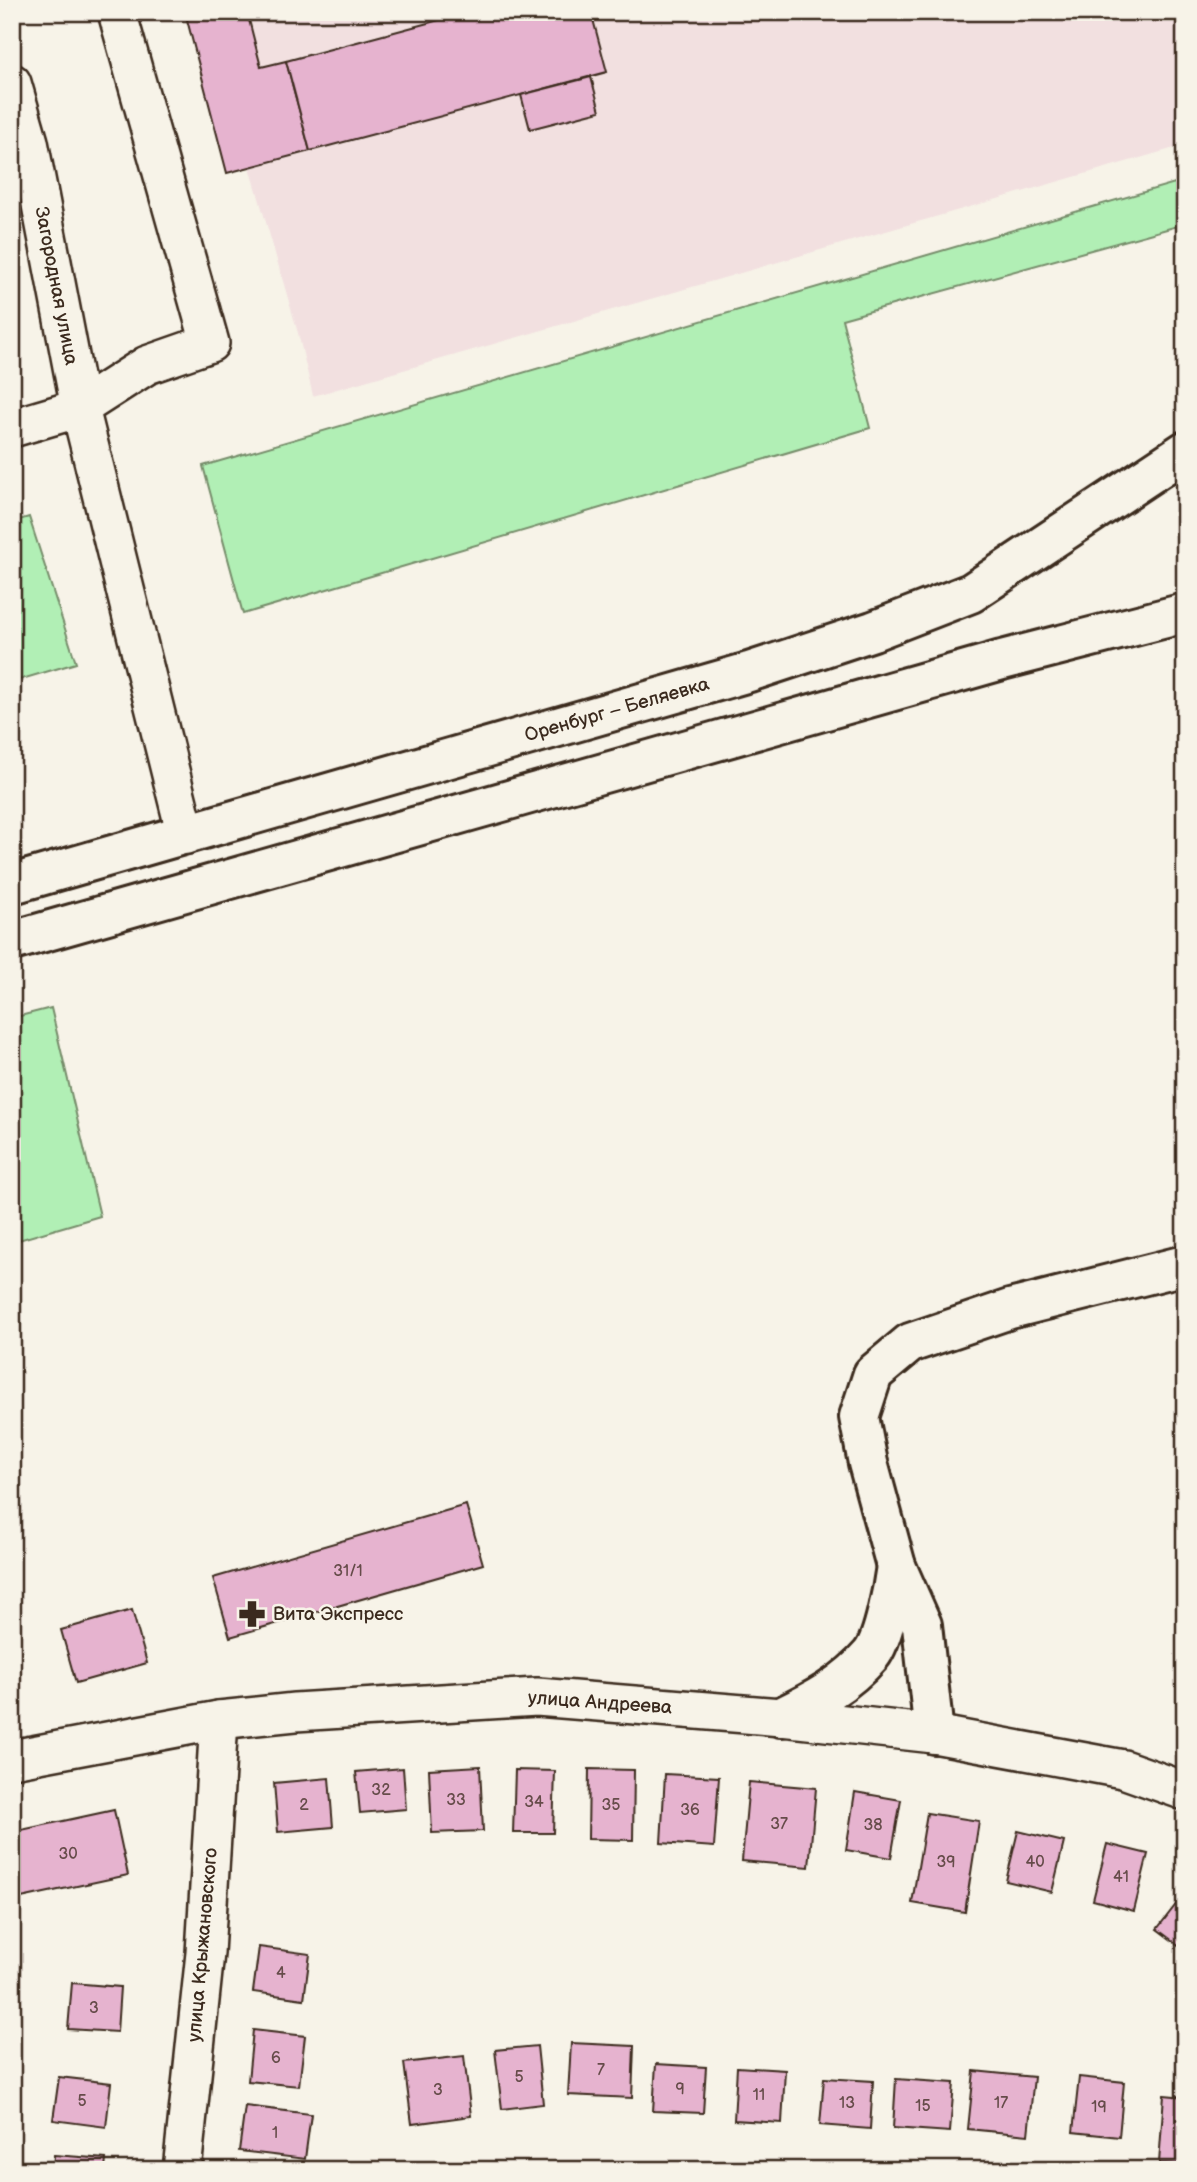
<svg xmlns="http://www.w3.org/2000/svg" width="1197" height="2182" font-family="'Balsamiq Sans',sans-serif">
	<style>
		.built { fill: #f2e0e0 }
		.green { fill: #b1efb5; stroke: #768c6a; stroke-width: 2 }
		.building { fill: #e6b3cf; stroke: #3b2a1e; stroke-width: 2 }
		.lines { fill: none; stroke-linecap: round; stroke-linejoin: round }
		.street-casing { stroke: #3b2a1e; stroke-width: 42 }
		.secondary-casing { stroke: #3b2a1e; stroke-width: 44 }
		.street { stroke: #f7f3e8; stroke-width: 37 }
		.secondary { stroke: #f7f3e8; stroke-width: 38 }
		.labels { text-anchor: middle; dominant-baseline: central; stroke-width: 5; stroke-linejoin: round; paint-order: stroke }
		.number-label { font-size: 16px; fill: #664c4a }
		.street-label { font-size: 19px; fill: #3b2a1e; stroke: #f7f3e8 }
		.poi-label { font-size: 19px; fill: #3b2a1e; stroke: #f7f3e8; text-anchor: start }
	</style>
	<rect width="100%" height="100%" fill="#f7f3e8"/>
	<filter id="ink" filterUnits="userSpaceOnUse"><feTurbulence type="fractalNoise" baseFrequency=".0143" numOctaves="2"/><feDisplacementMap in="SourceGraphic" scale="14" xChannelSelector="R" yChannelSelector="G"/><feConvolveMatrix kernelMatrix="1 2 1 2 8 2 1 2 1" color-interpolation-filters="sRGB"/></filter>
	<g filter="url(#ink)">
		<!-- built -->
		<polygon class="built" points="185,12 1185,12 1185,145 313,396 298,333 250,167"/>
		<!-- green -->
		<g class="green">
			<polygon points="1185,180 1185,224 842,319 870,428 243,614 203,466"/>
			<polygon points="29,517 76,663 12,682 12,522"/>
			<polygon points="51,1008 100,1216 12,1242 12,1018"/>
		</g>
		<!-- building -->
		<g class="building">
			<polygon points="185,12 247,12 261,67 286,61 310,151 227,173"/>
			<polygon points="469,12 591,12 607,72 310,151 286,61"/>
			<polygon points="591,77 600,111 530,129 521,95"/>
			<polygon points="466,1505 483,1564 230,1637 213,1578"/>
			<polygon points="132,1610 147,1663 76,1683 61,1630"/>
			<polygon points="480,1766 483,1831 432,1833 429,1769"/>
			<polygon points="403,1768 406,1809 360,1813 356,1772"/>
			<polygon points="589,1769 634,1770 633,1840 588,1839"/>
			<polygon points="515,1770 555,1771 553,1833 513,1833"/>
			<polygon points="665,1774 719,1777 714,1847 661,1843"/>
			<polygon points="329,1778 333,1827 278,1832 274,1783"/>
			<polygon points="749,1782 816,1788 809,1867 742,1861"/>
			<polygon points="855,1792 901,1800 891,1858 846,1850"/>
			<polygon points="114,1810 128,1875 12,1900 12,1832"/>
			<polygon points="927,1813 979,1821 965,1912 912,1903"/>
			<polygon points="1018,1831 1064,1842 1052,1892 1006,1881"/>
			<polygon points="1107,1844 1148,1854 1134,1911 1093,1900"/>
			<polygon points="1185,1893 1185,1950 1157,1929"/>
			<polygon points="259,1947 310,1954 304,1999 253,1992"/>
			<polygon points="72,1983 120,1987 117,2032 68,2029"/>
			<polygon points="253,2030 305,2036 299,2086 248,2081"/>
			<polygon points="571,2043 634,2046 632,2098 568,2095"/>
			<polygon points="537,2046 543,2104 502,2109 495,2050"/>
			<polygon points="464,2056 471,2116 412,2124 404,2063"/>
			<polygon points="656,2064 706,2067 703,2113 653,2111"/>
			<polygon points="737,2067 785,2070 782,2123 734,2120"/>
			<polygon points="974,2071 1034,2077 1028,2135 968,2129"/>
			<polygon points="59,2077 111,2083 106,2127 53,2120"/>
			<polygon points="1079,2077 1124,2082 1119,2137 1073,2132"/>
			<polygon points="824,2078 873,2081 870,2129 820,2125"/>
			<polygon points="896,2079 954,2083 950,2132 893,2128"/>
			<polygon points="1164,2095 1185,2097 1185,2164 1159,2163"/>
			<polygon points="245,2106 311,2114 305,2159 239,2151"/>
			<polygon points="54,2155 106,2159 105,2170 53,2170"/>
		</g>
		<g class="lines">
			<defs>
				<g id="street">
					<polyline points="12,83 29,142 80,408 186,835"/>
					<polyline points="12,428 80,408 147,365 210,343 117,12"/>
					<polyline points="12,1759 219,1720 295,1712 537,1697 781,1717 934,1734 1123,1769 1185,1791"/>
					<polyline points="182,2170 205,1953 219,1720"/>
				</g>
				<g id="secondary">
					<polyline points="12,884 749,672 873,631 971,593 1185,451"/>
					<polyline points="12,941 1002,660 1185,613"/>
					<path d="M781,1717c33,-16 65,-33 90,-62 13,-16 22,-67 25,-89"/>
					<polyline points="934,1734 922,1625 896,1566 868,1463 859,1417 873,1374 910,1343 1010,1309 1185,1265"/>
				</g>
			</defs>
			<!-- street casing -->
			<use href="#street" class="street-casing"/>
			<!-- secondary casing -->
			<use href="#secondary" class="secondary-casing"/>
			<!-- street -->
			<use href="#street" class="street"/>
			<!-- secondary -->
			<use href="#secondary" class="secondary"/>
		</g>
	</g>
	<!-- icons -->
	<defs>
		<symbol id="pharmacy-bare" viewBox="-9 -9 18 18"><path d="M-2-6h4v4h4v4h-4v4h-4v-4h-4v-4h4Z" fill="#3b2a1e" stroke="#f7f3e8" stroke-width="2.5" paint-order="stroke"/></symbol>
	</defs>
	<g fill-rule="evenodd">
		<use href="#pharmacy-bare" x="233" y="1595" width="38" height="38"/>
	</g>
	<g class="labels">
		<!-- number labels -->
		<g class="number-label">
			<text x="348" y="1571">31/1</text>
			<text x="381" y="1790">32</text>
			<text x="456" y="1800">33</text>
			<text x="534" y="1802">34</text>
			<text x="304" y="1805">2</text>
			<text x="611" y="1805">35</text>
			<text x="690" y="1810">36</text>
			<text x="779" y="1824">37</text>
			<text x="873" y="1825">38</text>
			<text x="68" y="1854">30</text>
			<text x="946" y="1862">39</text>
			<text x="1035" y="1862">40</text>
			<text x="1121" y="1877">41</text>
			<text x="281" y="1973">4</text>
			<text x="94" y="2008">3</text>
			<text x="276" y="2058">6</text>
			<text x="601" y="2070">7</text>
			<text x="519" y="2077">5</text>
			<text x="680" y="2089">9</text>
			<text x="438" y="2090">3</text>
			<text x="759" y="2095">11</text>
			<text x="82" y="2101">5</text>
			<text x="847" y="2103">13</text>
			<text x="1001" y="2103">17</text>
			<text x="923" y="2106">15</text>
			<text x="1099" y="2107">19</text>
			<text x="275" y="2133">1</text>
		</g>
		<!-- street labels -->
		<g class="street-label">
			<text transform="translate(56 286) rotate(79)">Загородная улица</text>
			<text transform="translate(617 710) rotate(-16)">Оренбург – Беляевка</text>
			<text transform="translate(600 1703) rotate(4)">улица Андреева</text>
			<text transform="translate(203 1945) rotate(-85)">улица Крыжановского</text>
		</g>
		<!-- poi labels -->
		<g class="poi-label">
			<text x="273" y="1614">Вита Экспресс</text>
		</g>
	</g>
	<!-- margin -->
	<rect width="1197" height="2182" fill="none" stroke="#f7f3e8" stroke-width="42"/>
	<rect x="21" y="21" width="1155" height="2140" fill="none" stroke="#3b2a1e" stroke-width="2.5" filter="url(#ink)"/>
</svg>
